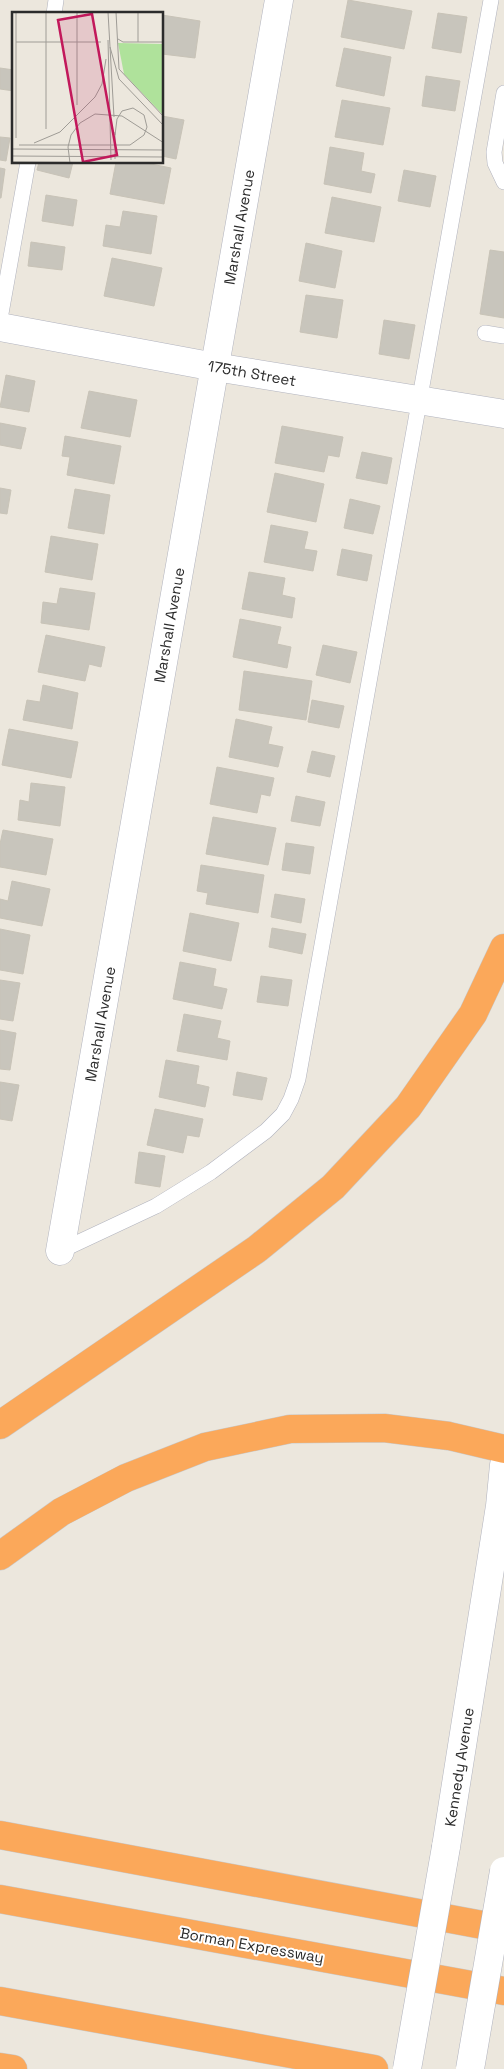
<svg xmlns="http://www.w3.org/2000/svg" width="504" height="2069" font-family="'Space Grotesk',sans-serif">
	<style>
		.building { fill: #c8c5bc; stroke: #c8c3b7 }
		.lines { fill: none; stroke-linecap: round; stroke-linejoin: round }
		.lane-casing { stroke: #b1b3be; stroke-width: 16 }
		.street-casing { stroke: #b1b3be; stroke-width: 29 }
		.secondary-casing { stroke: #b1b3be; stroke-width: 29 }
		.highway-casing { stroke: #c8c8c8; stroke-width: 29 }
		.lane { stroke: #fff; stroke-width: 15 }
		.street { stroke: #fff; stroke-width: 28 }
		.secondary { stroke: #fff; stroke-width: 28 }
		.highway { stroke: #fba85a; stroke-width: 28 }
		.secondary-bridge-casing { stroke: #b1b3be; stroke-width: 29; stroke-linecap: butt }
		.secondary-bridge { stroke: #fff; stroke-width: 28 }
		.labels { text-anchor: middle; dominant-baseline: central; stroke-width: 4; stroke-linejoin: round; paint-order: stroke }
		.street-label { font-size: 15px; fill: #2b2b2b; stroke: #fff }
		.inset-road { fill: none; stroke: #9f9c96; stroke-width: 1 }
		.view { fill: #c2185b; fill-opacity: 0.15; stroke: #c2185b; stroke-width: 2.5 }
		.inset-edge { fill: none; stroke: #2b2b2b; stroke-width: 2.5 }
	</style>
	<rect width="100%" height="100%" fill="#ece7dd"/>
	<!-- building -->
	<g class="building">
		<polygon points="348,0 412,11 404,49 341,37"/>
		<polygon points="438,13 467,17 461,53 432,48"/>
		<polygon points="162,15 200,21 195,58 162,54"/>
		<polygon points="344,48 391,57 384,96 336,86"/>
		<polygon points="0,68 14,70 14,91 0,89"/>
		<polygon points="426,76 460,81 455,111 422,106"/>
		<polygon points="342,100 390,108 383,145 335,137"/>
		<polygon points="162,116 184,120 176,159 162,156"/>
		<polygon points="0,137 10,138 6,161 0,160"/>
		<polygon points="330,147 364,153 361,171 375,174 371,193 324,184"/>
		<polygon points="39,162 73,162 69,178 37,170"/>
		<polygon points="116,162 141,162 171,168 164,204 110,194"/>
		<polygon points="0,168 5,169 1,198 0,198"/>
		<polygon points="404,170 436,176 430,207 398,201"/>
		<polygon points="46,195 77,200 73,226 42,221"/>
		<polygon points="332,197 381,207 374,242 325,233"/>
		<polygon points="123,211 157,216 151,254 103,246 106,225 120,227"/>
		<polygon points="31,242 65,247 62,270 28,266"/>
		<polygon points="306,243 342,251 335,288 299,281"/>
		<polygon points="490,250 504,252 504,318 480,314"/>
		<polygon points="112,258 162,268 154,306 104,296"/>
		<polygon points="306,295 343,300 337,338 300,332"/>
		<polygon points="384,320 415,325 409,359 379,354"/>
		<polygon points="6,375 35,381 29,412 0,407"/>
		<polygon points="89,391 137,400 130,437 81,428"/>
		<polygon points="0,423 26,428 21,449 0,445"/>
		<polygon points="282,426 343,437 339,457 328,455 324,472 275,463"/>
		<polygon points="65,436 121,446 114,484 67,475 70,457 62,456"/>
		<polygon points="362,452 392,458 387,484 356,478"/>
		<polygon points="275,473 324,484 316,522 267,512"/>
		<polygon points="0,488 11,490 7,514 0,513"/>
		<polygon points="75,489 110,495 104,534 68,528"/>
		<polygon points="350,499 380,506 373,534 344,528"/>
		<polygon points="271,525 308,532 304,549 317,551 313,571 264,562"/>
		<polygon points="51,536 98,544 92,580 45,572"/>
		<polygon points="342,549 372,555 367,581 337,575"/>
		<polygon points="249,572 285,578 282,595 295,598 292,618 242,609"/>
		<polygon points="60,588 95,593 89,630 41,623 43,602 57,604"/>
		<polygon points="240,619 281,627 277,644 291,647 287,668 233,657"/>
		<polygon points="46,635 105,647 101,667 89,664 85,681 38,672"/>
		<polygon points="323,645 357,652 350,683 316,675"/>
		<polygon points="244,671 312,681 306,720 239,710"/>
		<polygon points="43,685 78,693 72,729 23,720 27,700 40,702"/>
		<polygon points="312,700 344,706 339,728 308,722"/>
		<polygon points="236,719 272,727 268,744 283,747 278,767 229,757"/>
		<polygon points="9,729 78,742 71,778 2,765"/>
		<polygon points="312,751 335,756 330,777 307,772"/>
		<polygon points="217,767 274,778 270,796 261,794 257,813 210,804"/>
		<polygon points="31,783 65,787 60,826 18,820 20,800 29,802"/>
		<polygon points="296,796 325,802 320,826 291,821"/>
		<polygon points="213,817 276,828 268,865 206,854"/>
		<polygon points="3,830 53,839 46,875 0,867 0,844"/>
		<polygon points="286,843 314,847 310,874 282,870"/>
		<polygon points="201,865 264,875 258,913 206,904 208,893 197,891"/>
		<polygon points="12,881 50,889 42,926 0,918 0,899 8,901"/>
		<polygon points="275,894 305,899 301,923 271,917"/>
		<polygon points="190,913 239,923 231,961 183,951"/>
		<polygon points="272,928 306,934 302,954 269,947"/>
		<polygon points="0,929 30,935 23,974 0,970"/>
		<polygon points="180,962 216,969 213,986 227,989 222,1009 173,999"/>
		<polygon points="261,976 292,980 288,1006 257,1002"/>
		<polygon points="0,980 20,983 13,1021 0,1019"/>
		<polygon points="184,1014 221,1021 217,1038 230,1041 227,1060 177,1051"/>
		<polygon points="0,1030 16,1033 10,1070 0,1069"/>
		<polygon points="166,1060 199,1066 196,1084 209,1087 205,1107 159,1097"/>
		<polygon points="237,1072 267,1078 262,1100 233,1095"/>
		<polygon points="0,1082 19,1085 12,1121 0,1119"/>
		<polygon points="155,1109 203,1119 199,1137 187,1135 183,1153 147,1145"/>
		<polygon points="139,1152 165,1156 160,1187 135,1183"/>
	</g>
	<g class="lines">
		<defs>
			<g id="lane">
				<polyline points="54,14 56,0"/>
				<polyline points="504,93 494,152 495,163 504,182"/>
				<polyline points="0,319 28,162"/>
				<polyline points="485,333 504,336"/>
				<polyline points="60,1251 156,1206 211,1172 266,1131 283,1114 291,1099 298,1079 491,0"/>
			</g>
			<g id="street">
				<polyline points="0,327 215,367 504,414"/>
				<polyline points="60,1251 279,0"/>
			</g>
			<polyline id="secondary" points="446,1847 500,1506 504,1465"/>
			<g id="highway">
				<polyline points="0,1425 257,1249 333,1187 408,1107 473,1014 504,948"/>
				<polyline points="0,1556 61,1512 126,1478 205,1447 290,1429 384,1428 449,1436 504,1449"/>
				<polyline points="0,1835 504,1929"/>
				<polyline points="0,1899 504,1991"/>
				<polyline points="0,2001 374,2069"/>
				<polyline points="0,2067 13,2069"/>
			</g>
		</defs>
		<!-- lane casing -->
		<use href="#lane" class="lane-casing"/>
		<!-- street casing -->
		<use href="#street" class="street-casing"/>
		<!-- secondary casing -->
		<use href="#secondary" class="secondary-casing"/>
		<!-- highway casing -->
		<use href="#highway" class="highway-casing"/>
		<!-- lane -->
		<use href="#lane" class="lane"/>
		<!-- street -->
		<use href="#street" class="street"/>
		<!-- secondary -->
		<use href="#secondary" class="secondary"/>
		<!-- highway -->
		<use href="#highway" class="highway"/>
		<defs>
			<g id="secondary-bridge">
				<polyline points="407,2069 446,1847"/>
				<polyline points="470,2069 504,1871"/>
			</g>
		</defs>
		<!-- secondary-bridge casing -->
		<use href="#secondary-bridge" class="secondary-bridge-casing"/>
		<!-- secondary-bridge -->
		<use href="#secondary-bridge" class="secondary-bridge"/>
	</g>
	<g class="labels">
		<!-- street labels -->
		<g class="street-label">
			<text transform="translate(239 227) rotate(-80)">Marshall Avenue</text>
			<text transform="translate(252 373) rotate(10)">175th Street</text>
			<text transform="translate(169 625) rotate(-80)">Marshall Avenue</text>
			<text transform="translate(100 1024) rotate(-80)">Marshall Avenue</text>
			<text transform="translate(459 1767) rotate(-81)">Kennedy Avenue</text>
			<text transform="translate(252 1945) rotate(10)">Borman Expressway</text>
		</g>
	</g>
	<!-- overview -->
	<g transform="translate(12 12)">
		<rect width="151" height="151" fill="#ece7dd"/>
		<path d="M106,31l45,1v71l-39,-41z" fill="#afe29b"/>
		<path class="inset-road" d="M34,0v117M65,0v93M96,0l6,105M104,0l3,57 45,48M126,0v30M106,27l5,3h41M96,28l3,120M4,30h85M98,35l9,32 45,47M103,120v27M4,126v-126M22,131l26,-11 35,-35 7,-13 4,-25M7,133h111l14,-10 3,-8 -3,-12 -11,-7 -11,3 -5,8 -2,16M0,137l152,1M0,144l152,1M1,150l125,1M58,151l-2,-16 3,-12 9,-12 15,-9 27,2 42,27"/>
		<path class="view" d="M80,2l25,141 -34,7 -25,-142z"/>
		<rect width="151" height="151" class="inset-edge"/>
	</g>
</svg>
